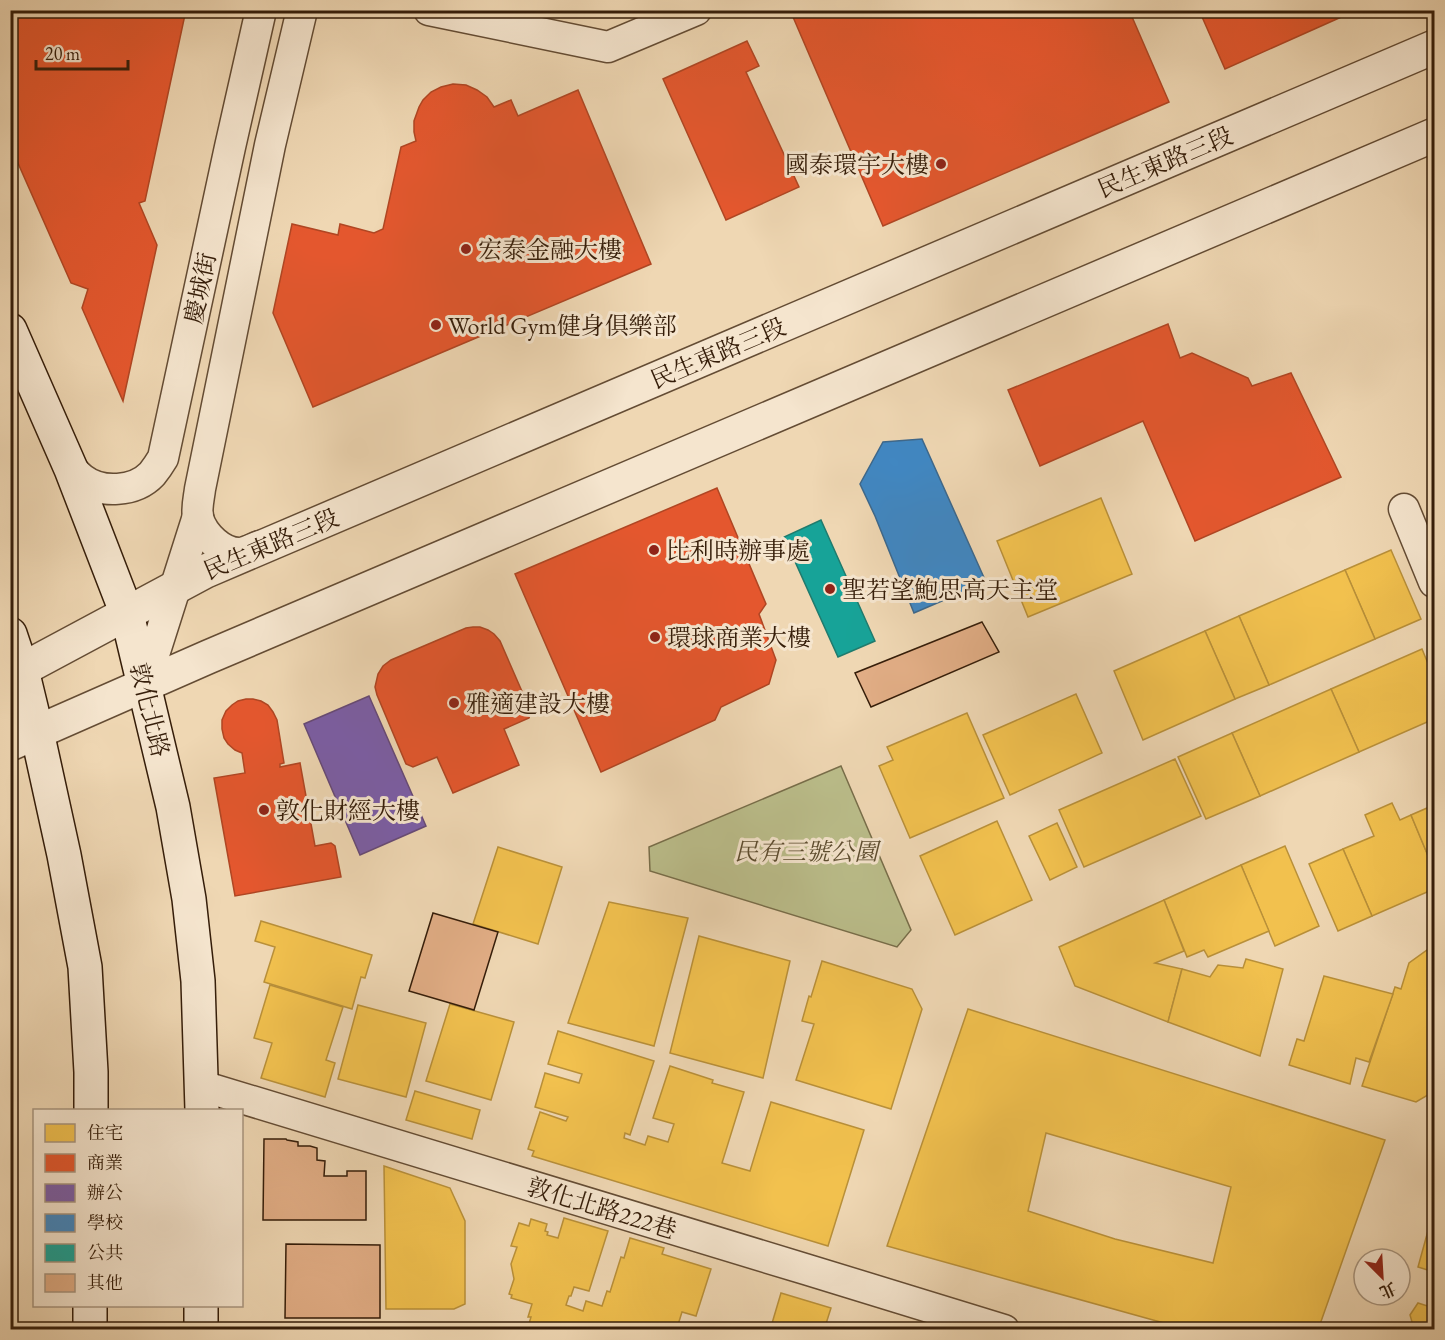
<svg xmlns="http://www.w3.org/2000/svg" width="1445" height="1340" font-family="'EB Garamond','Noto Serif TC',serif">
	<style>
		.green { fill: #bbbe8b; stroke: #786e4a; stroke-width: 1.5 }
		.homes { fill: #f2c14e; stroke: #b99039; stroke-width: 1.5; fill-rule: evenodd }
		.shops { fill: #e4572e; stroke: #b04623; stroke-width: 1.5 }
		.offices { fill: #7b5ea7; stroke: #664a78; stroke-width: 1.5 }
		.schools { fill: #3f88c5; stroke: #3c688d; stroke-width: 1.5 }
		.public { fill: #17a398; stroke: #207b6d; stroke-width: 1.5 }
		.building { fill: #e2ae86; stroke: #351d09; stroke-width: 1.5 }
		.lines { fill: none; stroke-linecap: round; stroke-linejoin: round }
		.minor-casing { stroke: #644c34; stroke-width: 33 }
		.tertiary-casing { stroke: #644c34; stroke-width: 36 }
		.secondary-casing { stroke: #351d09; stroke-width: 36 }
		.minor { stroke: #f5e5ce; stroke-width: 30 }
		.tertiary { stroke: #f5e5ce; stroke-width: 33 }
		.secondary { stroke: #f5e5ce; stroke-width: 33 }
		.poi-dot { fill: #8f2418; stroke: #f5e5ce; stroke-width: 2 }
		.labels { text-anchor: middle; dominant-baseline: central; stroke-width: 6; stroke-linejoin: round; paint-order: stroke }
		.street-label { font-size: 24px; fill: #351d09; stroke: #f5e5ce }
		.poi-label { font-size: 24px; fill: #351d09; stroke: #f5e5ce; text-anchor: start }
		.park-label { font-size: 24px; font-style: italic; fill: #5d4d30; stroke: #f5e5ce }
	</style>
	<rect width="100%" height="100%" fill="#efd7b3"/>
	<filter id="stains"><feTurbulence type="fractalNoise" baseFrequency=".00333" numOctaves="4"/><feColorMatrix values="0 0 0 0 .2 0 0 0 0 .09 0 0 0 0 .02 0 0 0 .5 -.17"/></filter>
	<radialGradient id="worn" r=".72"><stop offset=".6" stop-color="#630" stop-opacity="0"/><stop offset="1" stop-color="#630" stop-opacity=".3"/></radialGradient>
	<!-- green -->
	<polygon class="green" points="841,766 911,930 897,947 650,871 649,847"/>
	<!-- homes -->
	<g class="homes">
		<polygon points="1101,498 1132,574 1028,617 997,541"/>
		<polygon points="1391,550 1421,619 1375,639 1345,570"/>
		<polygon points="1345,570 1375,639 1269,685 1239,616"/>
		<polygon points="1239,616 1269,685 1235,699 1205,631"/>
		<polygon points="1205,631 1235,699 1143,740 1114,671"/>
		<polygon points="1422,649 1434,678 1434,719 1359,752 1331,689"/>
		<polygon points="1331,689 1359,752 1260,796 1232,733"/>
		<polygon points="1076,694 1102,753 1010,795 983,735"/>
		<polygon points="967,713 1004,798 910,838 879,766 893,760 887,747"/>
		<polygon points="1232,733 1260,796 1206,819 1178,757"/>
		<polygon points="1175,759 1201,816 1084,867 1059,810"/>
		<polygon points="1392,803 1400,820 1411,815 1434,870 1434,889 1372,916 1343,849 1374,836 1365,815"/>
		<polygon points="1434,805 1434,870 1411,815"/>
		<polygon points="997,821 1032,900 955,935 920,856"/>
		<polygon points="1057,823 1077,867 1050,880 1029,836"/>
		<polygon points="1285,846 1319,926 1275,946 1241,865"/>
		<polygon points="498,847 562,867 538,944 473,924"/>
		<polygon points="1343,849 1372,916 1338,931 1309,864"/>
		<polygon points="1241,865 1269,931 1208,957 1204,950 1187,957 1164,900"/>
		<polygon points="1164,900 1184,951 1155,963 1182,969 1168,1022 1075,986 1059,947"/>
		<polygon points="609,902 688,918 654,1046 568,1023"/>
		<polygon points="261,921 372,955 365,978 361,977 352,1009 264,982 275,947 255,941"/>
		<polygon points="699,936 790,961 763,1078 670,1053"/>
		<polygon points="1434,945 1434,1088 1433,1092 1416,1102 1362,1086 1395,987 1401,989 1409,963"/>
		<polygon points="1246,959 1283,969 1260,1056 1168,1022 1182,969 1210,977 1218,965 1243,968"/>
		<polygon points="822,961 912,989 922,1009 891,1109 796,1080 814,1024 802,1021 809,996 811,997"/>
		<polygon points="1324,976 1393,994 1369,1062 1356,1058 1350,1084 1289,1065 1297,1039 1304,1041"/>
		<polygon points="270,985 343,1007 326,1060 335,1063 325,1097 261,1078 272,1043 254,1038"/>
		<polygon points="450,1004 514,1022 491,1100 426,1081"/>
		<polygon points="358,1005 426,1023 406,1097 338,1079"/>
		<path d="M968,1009l417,131 -67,190h-129l-302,-84zM1046,1133l185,54 -18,76 -98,-24 -87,-28z"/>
		<polygon points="558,1031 654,1061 630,1135 625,1133 624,1138 645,1145 648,1136 668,1142 674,1124 653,1118 670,1066 713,1080 712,1083 744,1092 722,1163 750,1171 771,1102 864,1130 828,1246 532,1156 534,1151 528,1149 540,1112 566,1121 568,1117 535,1107 545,1073 579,1083 582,1074 548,1064"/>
		<polygon points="415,1091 480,1110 472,1139 406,1120"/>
		<polygon points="384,1166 450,1188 465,1221 465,1304 454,1309 386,1309"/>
		<polygon points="1434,1209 1434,1272 1418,1267"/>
		<polygon points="564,1218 608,1231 589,1291 574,1287 571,1296 569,1296 566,1305 583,1311 586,1301 602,1306 607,1291 610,1292 621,1257 624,1258 630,1238 664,1248 662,1254 711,1269 696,1316 682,1312 677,1328 680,1330 527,1330 531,1317 528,1317 532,1304 511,1298 512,1295 509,1294 514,1279 511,1264 517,1247 511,1246 519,1223 529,1226 531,1219 547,1224 545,1231 548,1232 547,1235 558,1238"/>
		<polygon points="781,1293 831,1308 824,1330 770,1330"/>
		<polygon points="1418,1303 1434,1308 1434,1330 1409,1330 1412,1322 1410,1315"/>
	</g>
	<!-- shops -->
	<g class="shops">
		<polygon points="10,10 186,10 145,201 139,203 157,245 123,401 82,308 88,289 71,283 10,145"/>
		<polygon points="790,10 1129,10 1169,102 883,226"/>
		<polygon points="1199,10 1357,10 1225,69"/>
		<polygon points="747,41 759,66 746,72 799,187 726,220 663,79"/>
		<polygon points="453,84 466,85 477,90 487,97 494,107 511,100 518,116 578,90 651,264 313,407 273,313 292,224 338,235 340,224 374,233 383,229 401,147 416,141 414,132 414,121 419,107 423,100 431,92 441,87"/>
		<polygon points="1168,324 1180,358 1192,353 1248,378 1252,386 1291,373 1341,477 1195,541 1143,421 1040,466 1008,390"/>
		<polygon points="717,488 766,604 759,614 776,660 769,684 721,707 715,720 601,772 515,574"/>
		<polygon points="473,627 480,627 488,630 494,634 500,641 531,712 529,718 504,729 519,765 453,793 437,757 413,767 406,764 377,695 375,687 378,674 383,666 391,660 466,628"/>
		<polygon points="246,699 253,699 261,701 268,705 273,712 277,720 284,763 280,764 280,767 300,763 315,846 331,843 335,846 341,877 235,896 214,778 245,773 242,753 235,750 228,744 224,738 222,729 222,720 226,711 232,705 238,701"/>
	</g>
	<!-- offices -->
	<polygon class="offices" points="369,696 426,826 360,855 304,724"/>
	<!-- schools -->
	<polygon class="schools" points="922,439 986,582 914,613 875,516 860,484 883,442"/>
	<!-- public -->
	<polygon class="public" points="821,520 875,641 838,657 784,537"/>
	<!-- building -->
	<g class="building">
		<polygon points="982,622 999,652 871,707 855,673"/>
		<polygon points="433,913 498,932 474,1010 409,991"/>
		<polygon points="264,1139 286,1139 287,1140 298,1142 298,1146 310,1146 317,1148 317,1160 325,1161 324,1176 347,1176 347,1171 366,1171 366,1220 263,1220"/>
		<polygon points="286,1244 380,1245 380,1318 285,1318"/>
	</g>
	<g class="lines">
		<defs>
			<g id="minor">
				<polyline points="429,10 608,47 696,10"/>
				<path d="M71,469c4,3 7,7 11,10 19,15 53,13 70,-5 4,-5 8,-11 11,-16l67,-311 31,-137"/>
				<polyline points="1404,509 1434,582"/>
				<path d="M260,546c-6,2 -13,6 -19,7 -19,1 -38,-18 -43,-35 -2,-9 1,-20 2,-29l70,-344 32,-135"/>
				<polyline points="144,686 198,516"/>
				<path d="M202,1086c266,83 535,161 802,244"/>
			</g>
			<g id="tertiary">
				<polyline points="10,676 206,571 1434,47"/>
				<polyline points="10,744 208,657 1434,135"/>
			</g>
			<g id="secondary">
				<polyline points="10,330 71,469 127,614 173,807 189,899 198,981 202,1110"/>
				<polyline points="10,634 22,670 37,732 64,855 85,967 91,1072 91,1110"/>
				<polyline points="90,1330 90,1306"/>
				<polyline points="201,1330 201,1306"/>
			</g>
		</defs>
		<!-- minor casing -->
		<use href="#minor" class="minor-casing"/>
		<!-- tertiary casing -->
		<use href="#tertiary" class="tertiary-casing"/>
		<!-- secondary casing -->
		<use href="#secondary" class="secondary-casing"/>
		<!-- minor -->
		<use href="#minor" class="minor"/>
		<!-- tertiary -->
		<use href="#tertiary" class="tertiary"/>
		<!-- secondary -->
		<use href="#secondary" class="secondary"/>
	</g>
	<!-- markers -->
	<g class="poi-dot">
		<circle cx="941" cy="164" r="6"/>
		<circle cx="466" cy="249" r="6"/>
		<circle cx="436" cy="325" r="6"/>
		<circle cx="654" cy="550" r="6"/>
		<circle cx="830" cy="589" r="6"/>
		<circle cx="655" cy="637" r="6"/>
		<circle cx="454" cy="703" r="6"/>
		<circle cx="264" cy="810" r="6"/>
	</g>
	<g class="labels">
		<!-- street labels -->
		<g class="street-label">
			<text transform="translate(1165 162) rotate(-23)">民生東路三段</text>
			<text transform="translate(200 288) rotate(-78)">慶城街</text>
			<text transform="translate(718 353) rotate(-23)">民生東路三段</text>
			<text transform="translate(271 544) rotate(-23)">民生東路三段</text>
			<text transform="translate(150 710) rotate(76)">敦化北路</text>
			<text transform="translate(602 1208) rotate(17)">敦化北路222巷</text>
		</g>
		<!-- poi labels -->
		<g class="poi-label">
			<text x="929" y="164" text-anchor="end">國泰環宇大樓</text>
			<text x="478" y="249">宏泰金融大樓</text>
			<text x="448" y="325">World Gym健身俱樂部</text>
			<text x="666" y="550">比利時辦事處</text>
			<text x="842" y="589">聖若望鮑思高天主堂</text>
			<text x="667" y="637">環球商業大樓</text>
			<text x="466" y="703">雅適建設大樓</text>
			<text x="276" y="810">敦化財經大樓</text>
		</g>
		<!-- park labels -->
		<g class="park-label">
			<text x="806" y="851">民有三號公園</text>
		</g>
	</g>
	<!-- margin -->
	<rect width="1445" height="1340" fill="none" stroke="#efd7b3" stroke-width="36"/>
	<rect x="12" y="12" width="1421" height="1316" fill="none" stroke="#351d09" stroke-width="3"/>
	<rect x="18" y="18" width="1409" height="1304" fill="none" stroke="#351d09" stroke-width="1.5"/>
	<!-- legend -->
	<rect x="33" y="1109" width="210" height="198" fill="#f5e5ce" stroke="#a8957f" stroke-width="1.5"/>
	<rect x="45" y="1124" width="30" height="18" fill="#f2c14e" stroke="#a8957f" stroke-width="1.5"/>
	<text x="87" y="1139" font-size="18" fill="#351d09">住宅</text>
	<rect x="45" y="1154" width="30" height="18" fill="#e4572e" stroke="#a8957f" stroke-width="1.5"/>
	<text x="87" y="1169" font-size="18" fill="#351d09">商業</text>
	<rect x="45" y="1184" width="30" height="18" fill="#7b5ea7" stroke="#a8957f" stroke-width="1.5"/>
	<text x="87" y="1199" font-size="18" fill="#351d09">辦公</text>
	<rect x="45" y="1214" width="30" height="18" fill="#3f88c5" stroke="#a8957f" stroke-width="1.5"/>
	<text x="87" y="1229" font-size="18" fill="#351d09">學校</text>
	<rect x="45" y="1244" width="30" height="18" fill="#17a398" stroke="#a8957f" stroke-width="1.5"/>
	<text x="87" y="1259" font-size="18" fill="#351d09">公共</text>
	<rect x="45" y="1274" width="30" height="18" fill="#e2ae86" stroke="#a8957f" stroke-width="1.5"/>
	<text x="87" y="1289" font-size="18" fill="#351d09">其他</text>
	<!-- north arrow -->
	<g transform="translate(1382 1277) rotate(156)"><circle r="28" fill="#f5e5ce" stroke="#a8957f" stroke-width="1.5"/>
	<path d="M0-4.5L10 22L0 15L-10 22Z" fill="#8f2418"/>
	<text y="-9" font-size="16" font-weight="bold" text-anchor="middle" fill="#351d09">北</text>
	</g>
	<!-- scale -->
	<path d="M36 60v9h92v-9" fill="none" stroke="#351d09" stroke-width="3"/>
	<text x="45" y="60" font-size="18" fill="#351d09" stroke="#f5e5ce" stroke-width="4.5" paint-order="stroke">20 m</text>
	<rect width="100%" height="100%" filter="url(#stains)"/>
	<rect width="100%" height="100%" fill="url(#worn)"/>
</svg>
